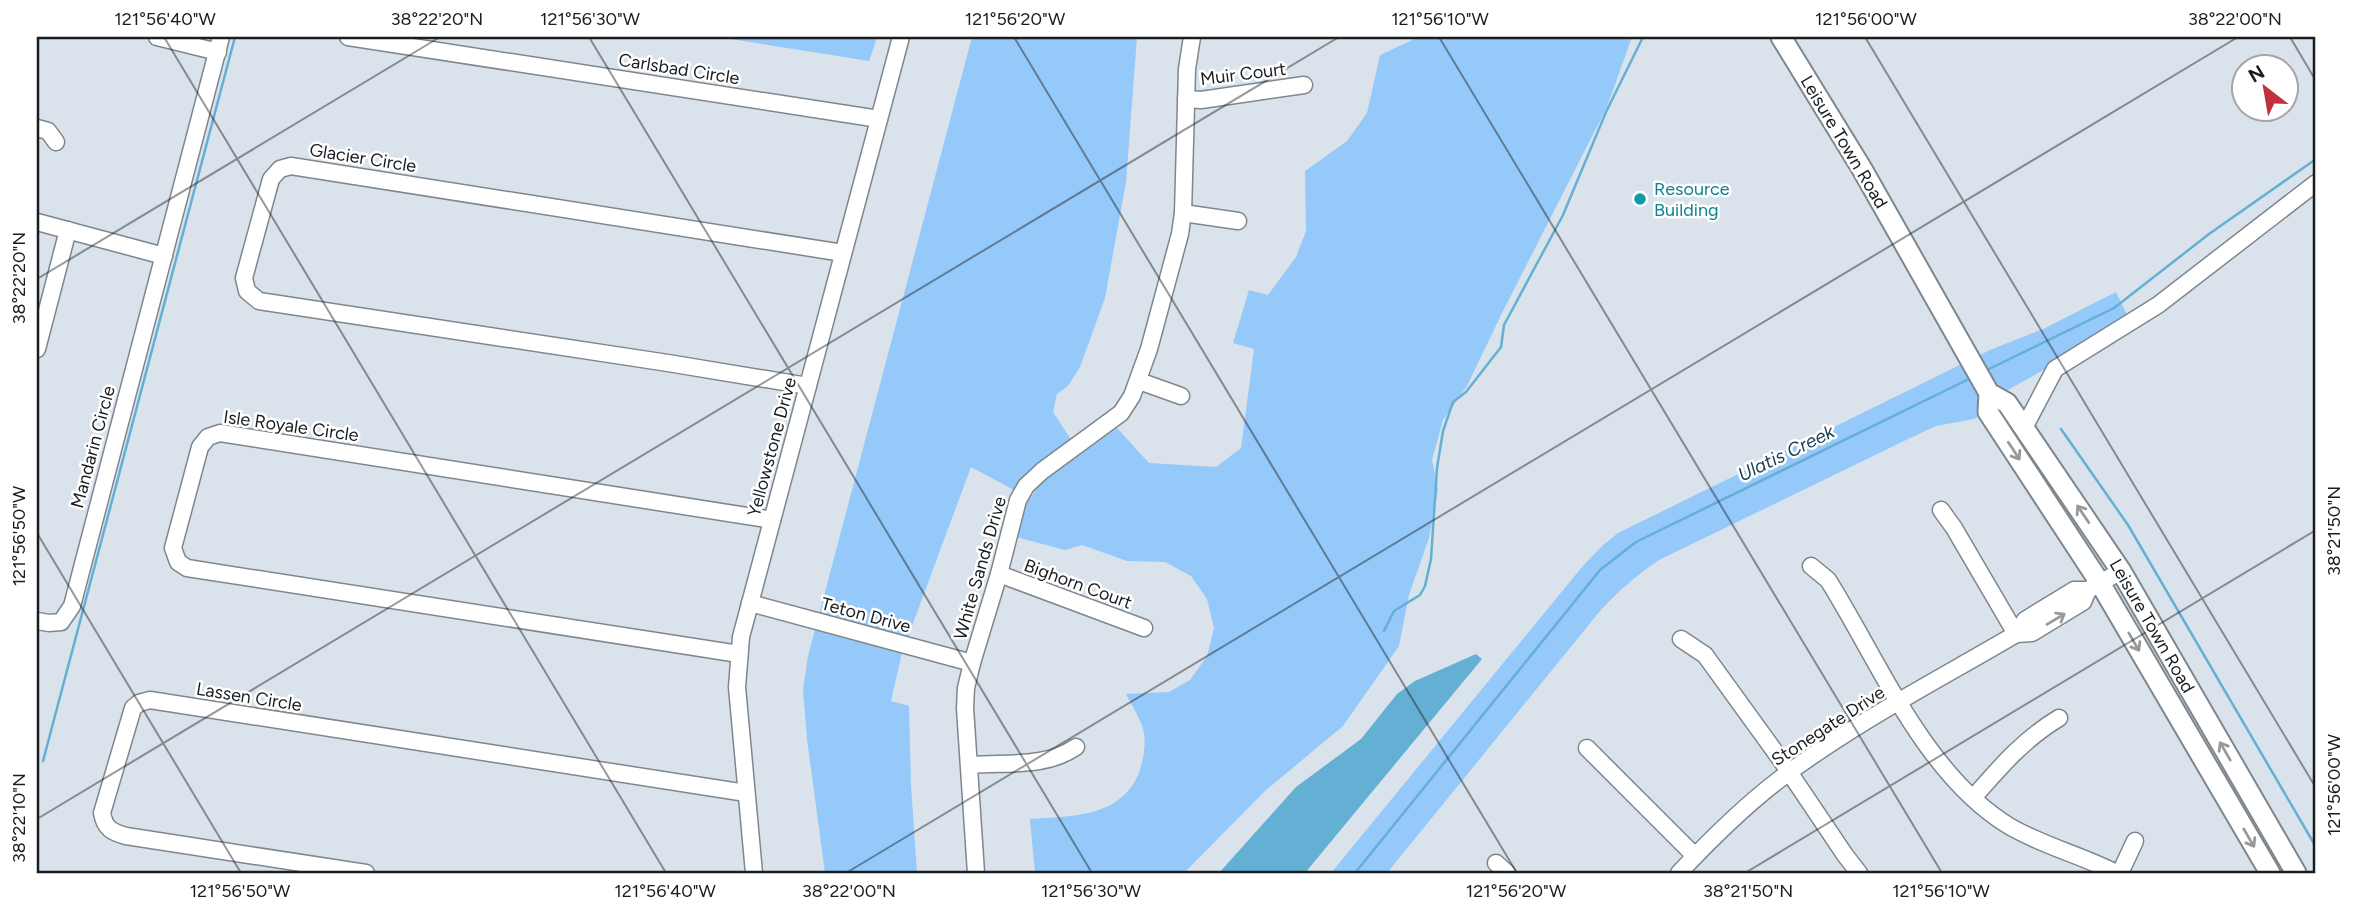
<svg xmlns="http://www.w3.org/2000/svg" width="2353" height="910" font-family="Figtree,sans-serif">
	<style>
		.green { fill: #95c9f9 }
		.water { fill: #64b0d5 }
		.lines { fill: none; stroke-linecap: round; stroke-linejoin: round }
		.stream { stroke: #64b0d5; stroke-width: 2.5 }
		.minor-casing { stroke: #7e868e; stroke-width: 19 }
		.major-casing { stroke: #7e868e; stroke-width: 23 }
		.minor { stroke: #fff; stroke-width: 16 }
		.major { stroke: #fff; stroke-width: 19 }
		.oneway { stroke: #98999b }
		.ticks { fill: none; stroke: #1a1d20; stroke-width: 2; stroke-opacity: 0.45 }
		.culture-dot { fill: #0f9aa8; stroke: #fff; stroke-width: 2.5 }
		.labels { text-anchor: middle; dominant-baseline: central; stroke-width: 5; stroke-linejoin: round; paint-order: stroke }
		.street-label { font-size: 18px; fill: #1a1d20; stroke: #fff }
		.culture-label { font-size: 18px; fill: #0d838f; stroke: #fff; text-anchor: start }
		.water-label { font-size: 19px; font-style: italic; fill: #1c3f4f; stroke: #fff }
		.neatline { fill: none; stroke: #1a1d20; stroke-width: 2.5 }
		.ticks-label { font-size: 18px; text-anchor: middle; fill: #1a1d20 }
	</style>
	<rect width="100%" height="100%" fill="#dae3eb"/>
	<!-- green -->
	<g class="green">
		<polygon points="718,37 871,37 877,38 869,61"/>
		<path d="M972,37h165l-11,145 -21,116 -25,69 -12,19 -11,8 -4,18 19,29c-22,15 -43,27 -58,49l-43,-23 -69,186 -11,48 18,5 2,79 6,88h-92l-18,-134 -4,-49 5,-34z"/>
		<path d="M1419,37h213l-25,70 -105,206 -35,73 -24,34 -11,40 6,30 -9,48 -20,57 -10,51 -56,80 -78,65 -81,82h-149l-5,-54c40,-3 89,-1 108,-44 5,-13 8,-27 6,-42 -2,-12 -12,-27 -18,-39l43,-2 21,-12 17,-24 7,-28 -7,-29 -16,-23 -26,-14 -38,-1 -45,-16 -17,5 -49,-13 9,-31 16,-24 76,-54 32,35 67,4 25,-19 13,-99 -21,-6 16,-53 19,5 28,-38 10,-26 -1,-60 42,-30 20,-28 13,-58z"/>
		<path d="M2116,292l14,29 -122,69 6,10 -40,19 -38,7 -32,15 -245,119c-22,15 -41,31 -59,51l-213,262h-56l251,-306 20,-21 16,-13 289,-142 83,-41 53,-21z"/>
	</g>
	<!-- water -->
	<polygon class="water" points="1476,654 1482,659 1305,873 1219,873 1296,787 1361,739 1397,694 1415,681"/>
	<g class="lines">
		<!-- stream -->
		<g class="stream">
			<polyline points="1987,370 2114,308 2209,234 2316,159"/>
			<polyline points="2061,429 2128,525 2316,847"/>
			<polyline points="1384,631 1394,611 1420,595 1425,586 1431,559 1437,468 1443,431 1453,402 1466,392 1501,347 1504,325 1563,215 1606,112 1643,37"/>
			<polyline points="43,761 235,37"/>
			<polyline points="1355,873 1600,570 1636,542 1971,378"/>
		</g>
		<defs>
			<g id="minor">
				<polyline points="157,37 218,52"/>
				<polyline points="348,37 879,119"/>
				<polyline points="1186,99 1201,100 1304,85"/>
				<polyline points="37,128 48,131 56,142"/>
				<polyline points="1183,213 1238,221"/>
				<polyline points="37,222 164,256"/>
				<polyline points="37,349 68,230"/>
				<polyline points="1139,381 1181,396"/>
				<polyline points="808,386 668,363 259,301 247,291 244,278 271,179 280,169 291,166 843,253"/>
				<polyline points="2024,428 2055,369 2158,305 2316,183"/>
				<polyline points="1941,510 1954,528 2016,634"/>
				<path d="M1811,566l17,14c51,81 96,194 181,246 34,20 72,29 107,47"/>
				<polyline points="999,574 1144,628"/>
				<polyline points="750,603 972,663"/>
				<polyline points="37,621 49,623 61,622 72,606 221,37"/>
				<polyline points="2016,634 2032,633 2083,602 2088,590"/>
				<polyline points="1681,639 1705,655 1781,760 1845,855 1859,873"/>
				<polyline points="739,654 187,568 178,562 173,548 200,447 208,437 220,433 772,520"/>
				<polyline points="1587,748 1695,856"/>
				<path d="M971,765c36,-3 74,3 105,-18"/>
				<path d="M1973,798c27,-31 51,-59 86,-80"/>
				<polyline points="1496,863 1507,873"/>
				<path d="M366,873l-240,-37c-14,-4 -21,-7 -24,-23l31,-105 6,-5 11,-3 596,93"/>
				<polyline points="754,873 737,687 741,637 901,37"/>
				<polyline points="976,873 965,708 966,688 972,663 999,574 1018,500 1026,486 1042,471 1121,413 1132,396 1149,349 1180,234 1183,213 1187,69 1192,37"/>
				<path d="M1679,873c31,-33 64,-66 101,-94 72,-55 158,-99 236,-145l9,-14 49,-30h14l33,-19"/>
				<polyline points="2120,873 2135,841"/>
			</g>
			<g id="major">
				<polyline points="1781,37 1862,169 1989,393 2007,403 2121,571 2296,873"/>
				<polyline points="1989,393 1988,412 2100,583 2270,873"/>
			</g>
		</defs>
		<!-- minor casing -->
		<use href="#minor" class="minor-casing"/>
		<!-- major casing -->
		<use href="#major" class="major-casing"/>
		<!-- minor -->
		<use href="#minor" class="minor"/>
		<!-- major -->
		<use href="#major" class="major"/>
	</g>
	<!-- one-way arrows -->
	<defs><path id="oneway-shaft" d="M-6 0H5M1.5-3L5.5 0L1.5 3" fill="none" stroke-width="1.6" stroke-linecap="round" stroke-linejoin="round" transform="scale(1.75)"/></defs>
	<g class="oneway">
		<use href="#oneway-shaft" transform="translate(2014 451) rotate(57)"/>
		<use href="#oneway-shaft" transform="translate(2083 514) rotate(-124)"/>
		<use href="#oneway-shaft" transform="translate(2056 619) rotate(-31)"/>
		<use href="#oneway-shaft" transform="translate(2134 642) rotate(60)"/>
		<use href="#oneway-shaft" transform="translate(2225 751) rotate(-120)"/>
		<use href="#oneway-shaft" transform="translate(2249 838) rotate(60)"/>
	</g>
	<!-- ticks -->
	<path class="ticks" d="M164,37l502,836M589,37l503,836M1014,37l503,836M1439,37l503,836M1865,37l451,751M2290,37l26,44M37,279l403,-242M37,533l204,340M37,819l1302,-782M846,873l1392,-836M1745,873l571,-343"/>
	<!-- markers -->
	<circle class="culture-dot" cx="1640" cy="199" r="7"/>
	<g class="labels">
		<!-- street labels -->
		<g class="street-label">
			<text transform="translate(679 69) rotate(9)">Carlsbad Circle</text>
			<text transform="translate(1243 74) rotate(-7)">Muir Court</text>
			<text transform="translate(1844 142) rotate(59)">Leisure Town Road</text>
			<text transform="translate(363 158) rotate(9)">Glacier Circle</text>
			<text transform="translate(291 426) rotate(8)">Isle Royale Circle</text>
			<text transform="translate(93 447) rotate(-75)">Mandarin Circle</text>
			<text transform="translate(772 447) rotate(-75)">Yellowstone Drive</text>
			<text transform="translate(980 568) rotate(-74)">White Sands Drive</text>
			<text transform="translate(1078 584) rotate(20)">Bighorn Court</text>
			<text transform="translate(866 615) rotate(15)">Teton Drive</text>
			<text transform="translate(2152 626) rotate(60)">Leisure Town Road</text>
			<text transform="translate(249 697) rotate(9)">Lassen Circle</text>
			<text transform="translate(1828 726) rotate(-33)">Stonegate Drive</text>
		</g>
		<!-- culture labels -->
		<g class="culture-label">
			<text x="1654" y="189">Resource<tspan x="1654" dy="21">Building</tspan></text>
		</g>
		<!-- water labels -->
		<g class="water-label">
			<text transform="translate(1786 453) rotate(-26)">Ulatis Creek</text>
		</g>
	</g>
	<!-- border -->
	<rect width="2353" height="910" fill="none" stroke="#ffffff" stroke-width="77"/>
	<!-- north arrow -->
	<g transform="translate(2265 88) rotate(329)"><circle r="33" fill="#ffffff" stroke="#a3a5a6" stroke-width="2"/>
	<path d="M0-5L12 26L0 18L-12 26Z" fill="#c0303d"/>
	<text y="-10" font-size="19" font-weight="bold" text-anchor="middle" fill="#1a1d20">N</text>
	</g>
	<rect x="38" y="38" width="2276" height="834" class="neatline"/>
	<g class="ticks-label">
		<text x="165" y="25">121°56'40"W</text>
		<text x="437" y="25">38°22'20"N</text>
		<text x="590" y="25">121°56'30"W</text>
		<text x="1015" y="25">121°56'20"W</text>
		<text x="1440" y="25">121°56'10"W</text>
		<text x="1866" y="25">121°56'00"W</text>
		<text x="2235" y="25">38°22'00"N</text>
		<text transform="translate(19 278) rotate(-90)" y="6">38°22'20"N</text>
		<text transform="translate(2334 531) rotate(-90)" y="6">38°21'50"N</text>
		<text transform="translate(19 536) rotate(-90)" y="6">121°56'50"W</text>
		<text transform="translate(2334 785) rotate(-90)" y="6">121°56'00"W</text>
		<text transform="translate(19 818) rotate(-90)" y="6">38°22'10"N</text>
		<text x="240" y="897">121°56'50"W</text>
		<text x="665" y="897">121°56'40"W</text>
		<text x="849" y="897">38°22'00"N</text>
		<text x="1091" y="897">121°56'30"W</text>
		<text x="1516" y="897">121°56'20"W</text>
		<text x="1748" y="897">38°21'50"N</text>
		<text x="1941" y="897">121°56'10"W</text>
	</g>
</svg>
